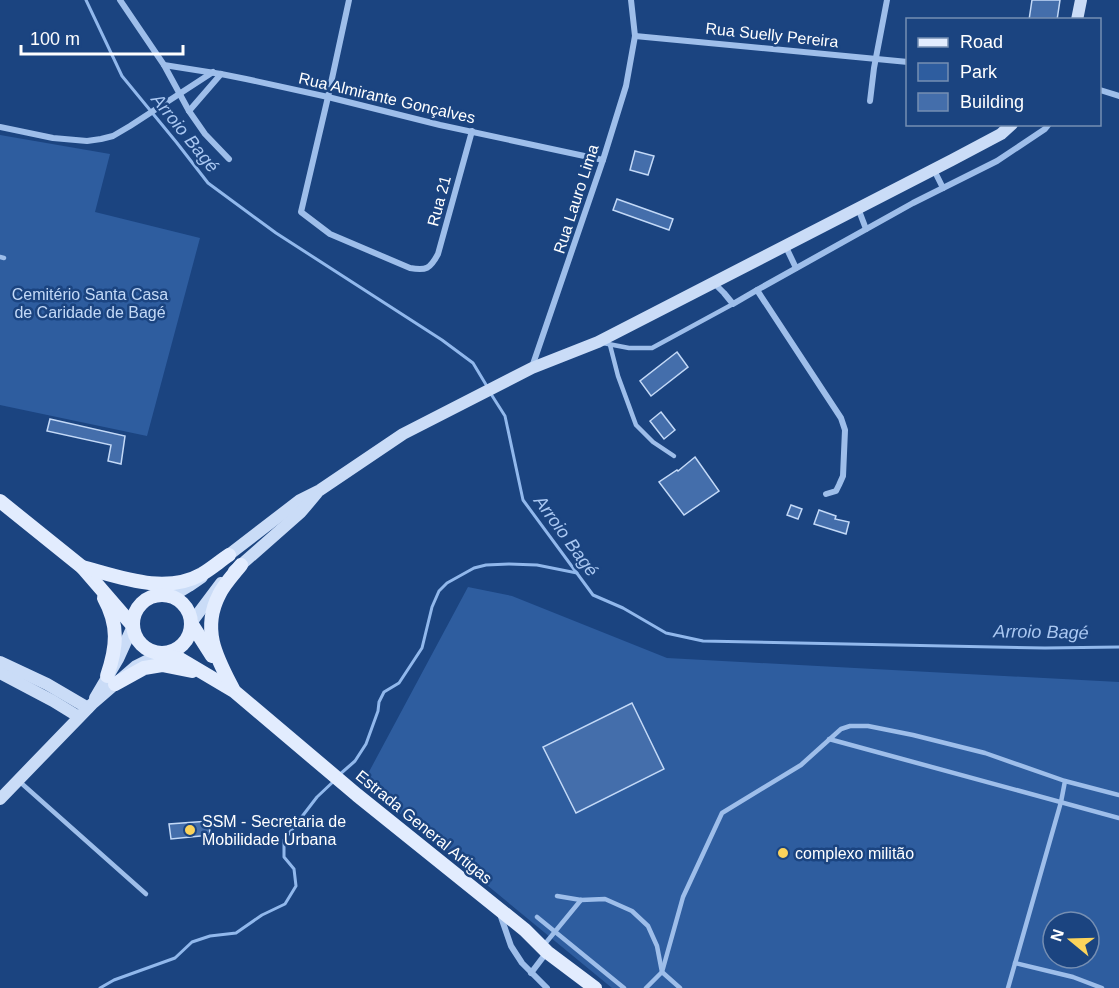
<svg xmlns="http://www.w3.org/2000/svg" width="1119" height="988" font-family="Helvetica,sans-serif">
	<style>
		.green { fill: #2e5d9f; fill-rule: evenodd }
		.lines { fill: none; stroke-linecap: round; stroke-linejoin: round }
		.stream { stroke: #91b8ec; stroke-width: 3 }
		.building { fill: #446eab; stroke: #c3d9f7; stroke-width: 1.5 }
		.lane { stroke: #9ebeea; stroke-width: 4.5 }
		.street { stroke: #9ebeea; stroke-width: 6 }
		.secondary { stroke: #cadcf7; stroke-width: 12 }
		.primary { stroke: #e2ecfe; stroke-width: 14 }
		.poi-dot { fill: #fbd35b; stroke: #1b4480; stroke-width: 2 }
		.labels { text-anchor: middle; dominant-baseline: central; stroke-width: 5; stroke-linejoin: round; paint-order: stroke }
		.street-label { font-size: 16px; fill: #fff; stroke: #1b4480 }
		.park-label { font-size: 16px; fill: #c3d9f7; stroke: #1b4480 }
		.poi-label { font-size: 16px; fill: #fff; stroke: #1b4480; text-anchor: start }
		.water-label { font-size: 18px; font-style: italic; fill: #aac8f2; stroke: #1b4480 }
	</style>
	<rect width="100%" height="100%" fill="#1b4480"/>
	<!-- green -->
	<g class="green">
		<polygon points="0,135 110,154 95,212 200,238 147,436 0,405"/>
		<path d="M468,587l44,9 155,62 452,24v306h-507l-249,-205zM1053,922h36v36h-36z"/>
	</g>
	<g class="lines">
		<!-- stream -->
		<g class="stream">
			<polyline points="86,0 122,76 177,143 208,183 276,233 442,340 473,363 488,388"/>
			<polyline points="491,394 505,416 523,500 593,595 623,608 666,633 703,641 1045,648 1119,647"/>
			<polyline points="339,775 355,761 366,744 378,711 379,702 384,692 399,683 422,648 432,607 439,591 447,583 474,568 486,565 509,564 537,565 577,573"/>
			<polyline points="100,988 114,980 175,958 192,942 210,936 236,933 262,915 285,904 296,886 294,869 284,857 284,840 317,797 335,780"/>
		</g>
	</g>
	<!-- building -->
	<g class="building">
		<polygon points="1032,0 1060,0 1057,20 1029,20"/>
		<polygon points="635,151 654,156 648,175 630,170"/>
		<polygon points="617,199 673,219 669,230 613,210"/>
		<polygon points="677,352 688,367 651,396 640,381"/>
		<polygon points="661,412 675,430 664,439 650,421"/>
		<polygon points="50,419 125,436 121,464 108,461 111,445 47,431"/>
		<polygon points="695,457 719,491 684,515 659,482 677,470 678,471"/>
		<polygon points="791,505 802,509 798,519 787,515"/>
		<polygon points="819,510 836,516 835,519 849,522 846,534 814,524"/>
		<polygon points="632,703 664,769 576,813 543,747"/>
		<polygon points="209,821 210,835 171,839 169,824"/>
	</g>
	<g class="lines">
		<!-- lane -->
		<g class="lane">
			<polyline points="0,257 4,258"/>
			<polyline points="603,343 629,348 652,348 733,304"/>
			<polyline points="610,345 618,376 636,425 653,442 674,456"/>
			<polyline points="829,739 1119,818"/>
			<polyline points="1065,781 1119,795"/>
			<polyline points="20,782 146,894"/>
			<polyline points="557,896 581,900 605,899 632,911 648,926 657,946 662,972 680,988"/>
			<polyline points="537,917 624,988"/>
			<polyline points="544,945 581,900"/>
			<polyline points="1015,963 1073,977 1102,988"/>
			<polyline points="646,988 662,972 683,897 722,813 801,765 841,729 850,726 868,726 913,735 985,753 1065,781 1061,802 1008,988"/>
		</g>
		<!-- street -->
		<g class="street">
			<polyline points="120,0 164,65 189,111 205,134 229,159"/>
			<path d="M349,0l-21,97 -27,115 29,22 80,34c16,3 20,1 28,-14l34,-123"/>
			<polyline points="635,36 908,62"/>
			<polyline points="164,65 221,74 246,79 328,97 440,125 603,160"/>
			<polyline points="1100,90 1119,96"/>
			<polyline points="870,101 874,68 887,0"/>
			<polyline points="189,111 221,74"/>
			<polyline points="0,127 53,138 87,141 101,139 113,136 130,126 213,72"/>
			<polyline points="934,170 943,188"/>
			<polyline points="858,208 866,229"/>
			<polyline points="785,245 796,268"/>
			<polyline points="714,283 724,293 733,304 757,290 841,418 845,430 843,476 839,485 836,491 826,494"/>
			<polyline points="757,290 913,203 997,161 1045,129 1049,124"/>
			<polyline points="532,367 603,160 626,86 635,36 631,0"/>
			<polyline points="500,914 511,946 522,963 547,988"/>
			<polyline points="531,973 547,952"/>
		</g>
		<!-- secondary -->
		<g class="secondary">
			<polyline points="1077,20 1081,0"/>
			<polyline points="222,560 300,500 320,490 403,434 532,368 598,342 952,160 1001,134 1012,124"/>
			<polyline points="234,571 301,512 317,493"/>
			<polyline points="171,597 189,586 202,577"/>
			<polyline points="191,623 221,583"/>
			<polyline points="0,662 47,684 88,708"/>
			<polyline points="0,673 53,701 79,717"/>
			<polyline points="95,698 118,659 133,626"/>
			<polyline points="0,799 92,704 136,666 160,654"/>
		</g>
		<!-- primary -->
		<g class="primary">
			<polyline points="0,501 82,567 133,626"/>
			<path d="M82,567c38,10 83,28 120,7 10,-6 18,-13 27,-19"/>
			<circle cx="162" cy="624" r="29"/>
			<path d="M104,598c15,27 13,49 3,78"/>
			<polyline points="191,623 212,656"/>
			<polyline points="160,654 180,659 234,691 357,795 525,930 547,952 595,988"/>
			<polyline points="115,684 144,668 162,665 192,671"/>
			<path d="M233,689c-16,-31 -32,-59 -14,-94 5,-11 15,-21 22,-30"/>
		</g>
	</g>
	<!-- markers -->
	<g class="poi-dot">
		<circle cx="190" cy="830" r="6"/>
		<circle cx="783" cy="853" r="6"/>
	</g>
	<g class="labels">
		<!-- street labels -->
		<g class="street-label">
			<text transform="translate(772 35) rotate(6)">Rua Suelly Pereira</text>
			<text transform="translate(387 98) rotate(13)">Rua Almirante Gonçalves</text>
			<text transform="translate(576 199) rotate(-72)">Rua Lauro Lima</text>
			<text transform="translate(439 201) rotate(-75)">Rua 21</text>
			<text transform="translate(424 827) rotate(39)">Estrada General Artigas</text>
		</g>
		<!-- park labels -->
		<g class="park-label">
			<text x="90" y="294">Cemitério Santa Casa<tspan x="90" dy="18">de Caridade de Bagé</tspan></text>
		</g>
		<!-- poi labels -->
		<g class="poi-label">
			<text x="202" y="821">SSM - Secretaria de<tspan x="202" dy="18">Mobilidade Urbana</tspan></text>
			<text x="795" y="853">complexo militão</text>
		</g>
		<!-- water labels -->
		<g class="water-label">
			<text transform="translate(185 133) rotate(51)">Arroio Bagé</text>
			<text transform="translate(566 536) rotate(54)">Arroio Bagé</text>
			<text transform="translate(1041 632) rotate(1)">Arroio Bagé</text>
		</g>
	</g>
	<!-- legend -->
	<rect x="906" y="18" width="195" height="108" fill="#1b4480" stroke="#768fb3" stroke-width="1.5"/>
	<rect x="918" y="38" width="30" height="9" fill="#e2ecfe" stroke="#768fb3" stroke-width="1.5"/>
	<text x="960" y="48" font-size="18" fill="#ffffff">Road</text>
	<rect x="918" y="63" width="30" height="18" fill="#2e5d9f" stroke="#768fb3" stroke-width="1.5"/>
	<text x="960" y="78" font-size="18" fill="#ffffff">Park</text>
	<rect x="918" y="93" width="30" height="18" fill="#446eab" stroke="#768fb3" stroke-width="1.5"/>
	<text x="960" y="108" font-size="18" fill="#ffffff">Building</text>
	<!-- north arrow -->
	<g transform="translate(1071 940) rotate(289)"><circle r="28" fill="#1b4480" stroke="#768fb3" stroke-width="1.5"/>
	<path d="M0-4.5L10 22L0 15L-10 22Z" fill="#fbd35b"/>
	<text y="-9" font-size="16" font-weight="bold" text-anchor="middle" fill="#ffffff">N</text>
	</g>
	<!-- scale -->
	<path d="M21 45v9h162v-9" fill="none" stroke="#ffffff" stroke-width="3"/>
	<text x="30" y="45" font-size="18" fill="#ffffff" stroke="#1b4480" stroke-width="4.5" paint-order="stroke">100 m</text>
</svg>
